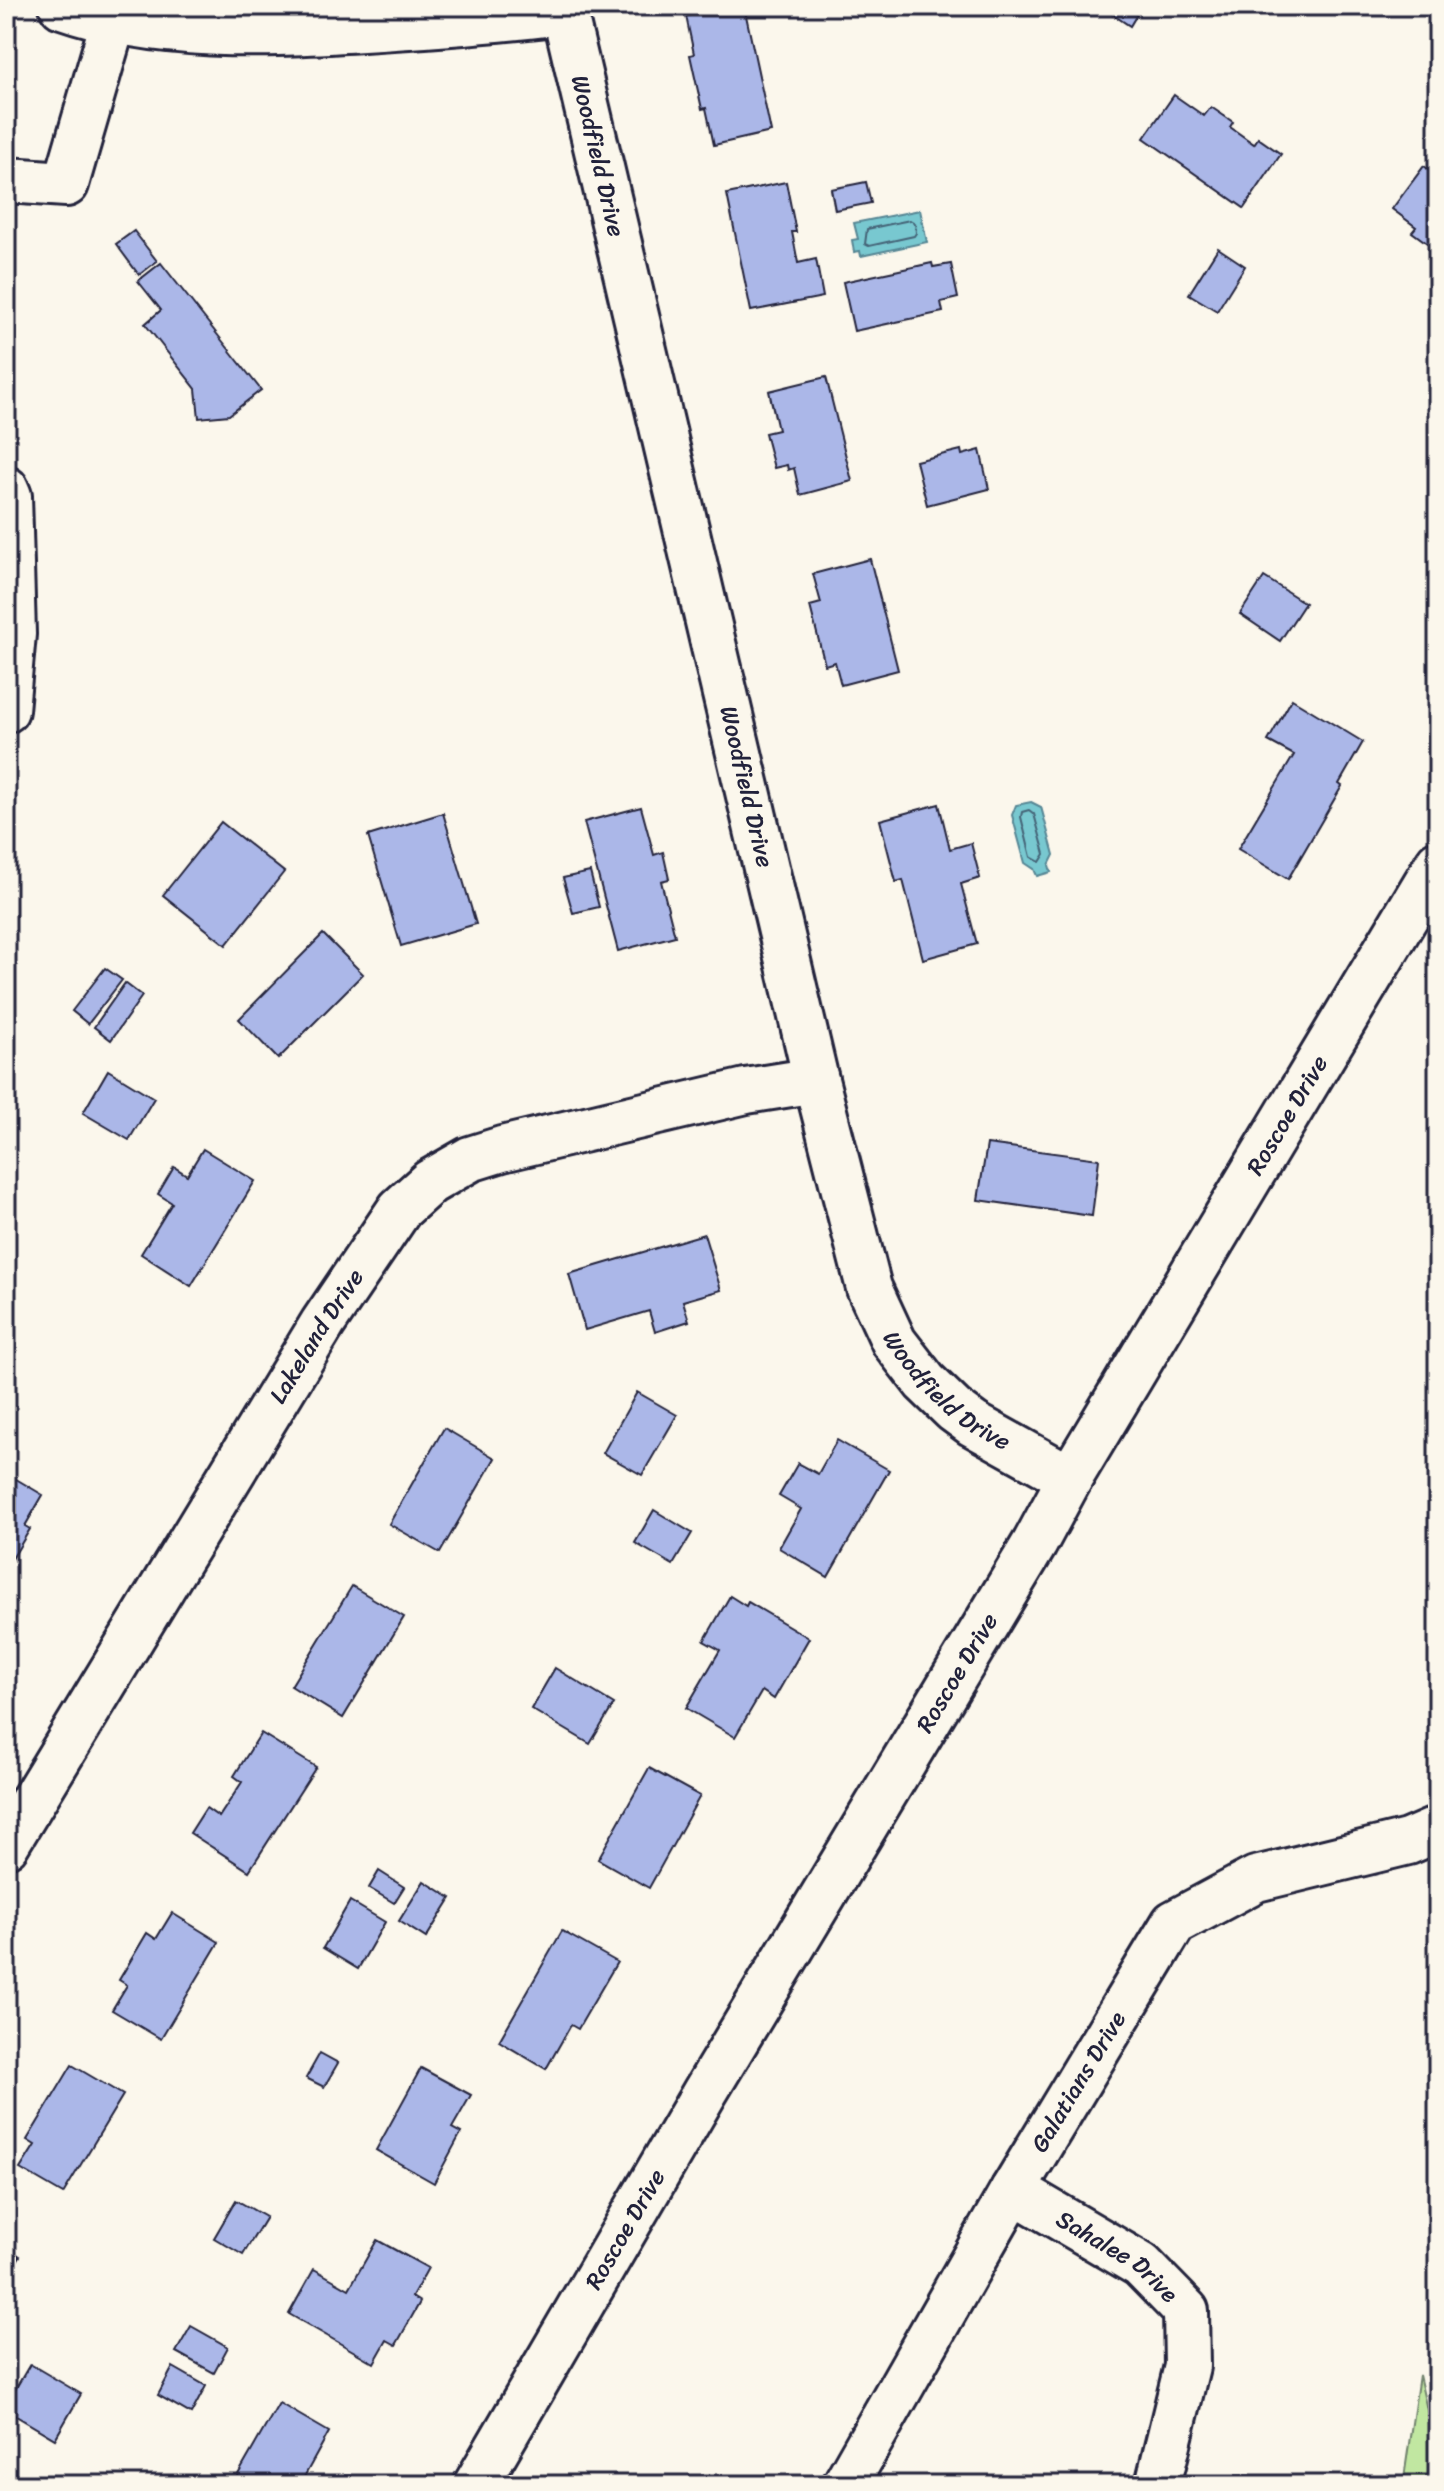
<svg xmlns="http://www.w3.org/2000/svg" width="1444" height="2491" font-family="Sriracha,sans-serif">
	<style>
		.green { fill: #c1e7a1; stroke: #72846e; stroke-width: 2 }
		.water { fill: #78c8d0; stroke: #568694; stroke-width: 2 }
		.lines { fill: none; stroke-linecap: round; stroke-linejoin: round }
		.shore { stroke: #446477; stroke-width: 2 }
		.building { fill: #abb7e8; stroke: #22223b; stroke-width: 2 }
		.minor-casing { stroke: #22223b; stroke-width: 50 }
		.minor { stroke: #fbf7ec; stroke-width: 44 }
		.labels { text-anchor: middle; dominant-baseline: central; stroke-width: 6; stroke-linejoin: round; paint-order: stroke }
		.street-label { font-size: 24px; fill: #22223b; stroke: #fbf7ec }
	</style>
	<rect width="100%" height="100%" fill="#fbf7ec"/>
	<filter id="ink" filterUnits="userSpaceOnUse"><feTurbulence type="fractalNoise" baseFrequency=".0125" numOctaves="2"/><feDisplacementMap in="SourceGraphic" scale="16" xChannelSelector="R" yChannelSelector="G"/><feConvolveMatrix kernelMatrix="1 2 1 2 8 2 1 2 1" color-interpolation-filters="sRGB"/></filter>
	<g filter="url(#ink)">
		<!-- green -->
		<polygon class="green" points="1419,2375 1438,2458 1438,2485 1403,2485"/>
		<!-- water -->
		<g class="water">
			<polygon points="920,210 927,242 861,256 860,251 854,252 852,240 858,239 854,223"/>
			<polygon points="1031,802 1041,807 1054,855 1049,865 1051,872 1037,876 1034,869 1025,863 1012,815 1016,805"/>
		</g>
		<g class="lines">
			<!-- shore -->
			<g class="shore">
				<polygon points="910,220 915,223 916,233 914,236 869,246 865,244 867,229"/>
				<polygon points="1029,810 1034,814 1045,854 1040,862 1031,857 1021,817 1022,812"/>
			</g>
		</g>
		<!-- building -->
		<g class="building">
			<polygon points="731,6 744,6 771,132 714,145 706,108 702,109 690,55 694,54 686,16"/>
			<polygon points="1100,6 1142,6 1130,26"/>
			<polygon points="1174,95 1204,116 1211,107 1233,122 1230,127 1254,144 1258,138 1281,154 1244,208 1144,138"/>
			<polygon points="1424,166 1438,176 1438,251 1412,232 1416,227 1392,209"/>
			<polygon points="786,182 796,232 792,232 798,263 816,259 823,297 751,311 727,194"/>
			<polygon points="866,182 871,203 835,210 831,189"/>
			<polygon points="134,231 157,261 139,275 116,244"/>
			<polygon points="1218,248 1245,266 1217,311 1189,294"/>
			<polygon points="161,263 261,390 229,415 199,418 196,389 145,324 161,310 138,281"/>
			<polygon points="932,263 933,267 951,264 958,298 941,302 943,312 854,331 843,282"/>
			<polygon points="826,377 852,481 800,495 794,468 788,470 787,465 774,468 765,433 778,430 769,391"/>
			<polygon points="961,450 962,455 980,450 989,489 927,505 916,461"/>
			<polygon points="870,559 898,670 841,685 835,662 825,665 810,606 821,603 813,574"/>
			<polygon points="1264,577 1305,603 1280,641 1240,614"/>
			<polygon points="1292,699 1363,742 1339,784 1342,786 1288,879 1238,849 1294,755 1268,741"/>
			<polygon points="939,804 950,849 971,843 980,878 961,884 977,944 923,959 903,880 896,882 880,820"/>
			<polygon points="641,807 654,855 663,852 669,879 661,881 675,936 618,951 584,822"/>
			<polygon points="443,813 476,924 401,946 368,836"/>
			<polygon points="221,822 284,872 226,945 163,895"/>
			<polygon points="590,872 599,907 573,913 563,878"/>
			<polygon points="323,934 363,974 278,1059 239,1019"/>
			<polygon points="105,968 122,980 88,1024 72,1011"/>
			<polygon points="125,983 142,996 111,1040 94,1027"/>
			<polygon points="108,1070 154,1098 129,1140 83,1113"/>
			<polygon points="987,1144 1099,1159 1092,1216 978,1200"/>
			<polygon points="203,1149 255,1181 191,1286 141,1254 172,1203 158,1194 174,1167 187,1175"/>
			<polygon points="704,1234 721,1290 683,1301 689,1321 655,1332 649,1311 585,1330 569,1274"/>
			<polygon points="637,1392 677,1415 642,1475 603,1453"/>
			<polygon points="444,1428 495,1458 440,1553 389,1524"/>
			<polygon points="837,1440 889,1470 828,1577 779,1548 801,1509 779,1496 798,1463 818,1474"/>
			<polygon points="6,1473 43,1495 25,1526 30,1529 6,1569"/>
			<polygon points="654,1510 692,1533 673,1565 635,1543"/>
			<polygon points="352,1586 404,1617 343,1718 291,1686"/>
			<polygon points="730,1596 746,1606 748,1602 809,1638 774,1699 762,1691 735,1737 686,1708 720,1650 704,1641"/>
			<polygon points="555,1668 614,1704 590,1744 531,1709"/>
			<polygon points="261,1733 316,1767 249,1871 190,1833 206,1808 219,1817 242,1782 234,1776"/>
			<polygon points="649,1768 700,1796 649,1888 598,1859"/>
			<polygon points="379,1871 404,1887 394,1903 369,1888"/>
			<polygon points="424,1881 451,1898 426,1938 399,1921"/>
			<polygon points="350,1901 385,1922 358,1969 323,1948"/>
			<polygon points="172,1913 219,1942 161,2039 112,2010 127,1985 119,1980 147,1933 156,1939"/>
			<polygon points="562,1931 617,1962 578,2029 571,2025 546,2069 499,2041"/>
			<polygon points="320,2053 338,2063 324,2087 306,2078"/>
			<polygon points="72,2065 123,2095 63,2194 20,2169 35,2145 27,2140"/>
			<polygon points="421,2068 471,2095 452,2128 461,2133 434,2183 376,2150"/>
			<polygon points="236,2200 266,2217 243,2255 214,2238"/>
			<polygon points="377,2240 428,2268 412,2297 420,2302 396,2345 387,2340 374,2363 289,2314 314,2269 349,2289"/>
			<polygon points="6,2247 20,2256 6,2279"/>
			<polygon points="191,2326 228,2347 214,2373 176,2352"/>
			<polygon points="30,2364 81,2394 55,2439 6,2410 6,2405"/>
			<polygon points="173,2367 206,2386 191,2414 158,2395"/>
			<polygon points="279,2403 329,2432 304,2477 311,2481 309,2485 232,2485"/>
		</g>
		<g class="lines">
			<defs>
				<g id="minor">
					<path d="M62,6c98,34 199,29 301,23 68,-4 134,-9 201,-17"/>
					<path id="s1" d="M563,6l253,1074 53,208 25,54 31,40 29,28 19,14 97,54"/>
					<polyline points="6,180 66,184 114,19"/>
					<polyline points="6,489 9,496 13,634 6,710"/>
					<path id="s2" d="M6,1845l317,-522 77,-114 30,-27 40,-23 32,-10 244,-58 70,-11"/>
					<path id="s3" d="M1013,2190l128,75 45,46 1,55 -29,119"/>
					<path id="s4" d="M476,2485l229,-393 330,-549 35,-65 368,-615"/>
					<path id="s5" d="M845,2485l168,-295 161,-267 82,-44 152,-37 30,-13"/>
				</g>
			</defs>
			<!-- minor casing -->
			<use href="#minor" class="minor-casing"/>
			<!-- minor -->
			<use href="#minor" class="minor"/>
		</g>
	</g>
	<g class="labels">
		<!-- street labels -->
		<g class="street-label">
			<text stroke="none"><textPath href="#s1" startOffset="154">Woodfield Drive</textPath></text>
			<text stroke="none"><textPath href="#s1" startOffset="802">Woodfield Drive</textPath></text>
			<text stroke="none"><textPath href="#s4" startOffset="1592">Roscoe Drive</textPath></text>
			<text stroke="none"><textPath href="#s2" startOffset="596">Lakeland Drive</textPath></text>
			<text stroke="none"><textPath href="#s1" startOffset="1450">Woodfield Drive</textPath></text>
			<text stroke="none"><textPath href="#s4" startOffset="944">Roscoe Drive</textPath></text>
			<text stroke="none"><textPath href="#s5" startOffset="466">Galatians Drive</textPath></text>
			<text stroke="none"><textPath href="#s4" startOffset="296">Roscoe Drive</textPath></text>
			<text stroke="none"><textPath href="#s3" startOffset="124">Sahalee Drive</textPath></text>
		</g>
	</g>
	<!-- margin -->
	<rect width="1444" height="2491" fill="none" stroke="#fbf7ec" stroke-width="32"/>
	<rect x="16" y="16" width="1412" height="2459" fill="none" stroke="#22223b" stroke-width="3" filter="url(#ink)"/>
</svg>
